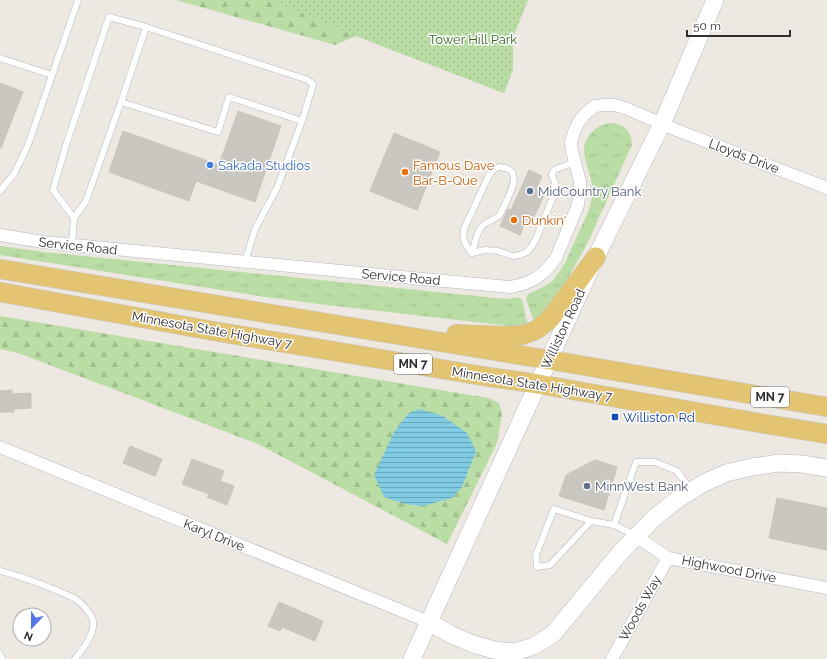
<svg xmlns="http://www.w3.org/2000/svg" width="827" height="659" font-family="Raleway,sans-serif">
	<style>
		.grass { fill: url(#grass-tufts) }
		.forest { fill: url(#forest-firs) }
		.park { fill: url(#park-dots) }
		.water { fill: url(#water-rules) }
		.building { fill: #cac6c0; stroke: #c9c4bc }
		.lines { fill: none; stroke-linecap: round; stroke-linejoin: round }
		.lane-casing { stroke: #b5b8c0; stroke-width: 7 }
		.street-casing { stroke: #b5b8c0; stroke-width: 13 }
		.secondary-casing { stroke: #b5b8c0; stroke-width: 18 }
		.primary-casing { stroke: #c4c4c4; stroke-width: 20 }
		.lane { stroke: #fff; stroke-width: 6 }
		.street { stroke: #fff; stroke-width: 12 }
		.secondary { stroke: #fff; stroke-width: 17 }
		.primary { stroke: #e2c472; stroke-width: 19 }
		.shop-dot { fill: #3f7fe0; stroke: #fff; stroke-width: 1.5 }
		.food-dot { fill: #e8710a; stroke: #fff; stroke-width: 1.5 }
		.service-dot { fill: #5c6f8a; stroke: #fff; stroke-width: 1.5 }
		.transit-dot { fill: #1a4fb4; stroke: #fff; stroke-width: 1.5 }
		.labels { text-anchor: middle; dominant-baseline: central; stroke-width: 3; stroke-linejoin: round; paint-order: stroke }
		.shield { fill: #fff; stroke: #6d6d6d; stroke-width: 1 }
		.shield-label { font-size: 12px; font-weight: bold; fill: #2e2e2e }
		.park-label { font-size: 13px; fill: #346524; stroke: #fff }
		.street-label { font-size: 13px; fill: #2e2e2e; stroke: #fff }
		.shop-label { font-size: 13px; fill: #366cbe; stroke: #fff; text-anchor: start }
		.food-label { font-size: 13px; fill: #c56008; stroke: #fff; text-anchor: start }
		.service-label { font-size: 13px; fill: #4e5e75; stroke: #fff; text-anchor: start }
		.transit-label { font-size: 13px; fill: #164399; stroke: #fff; text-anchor: start }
	</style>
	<defs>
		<pattern id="grass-tufts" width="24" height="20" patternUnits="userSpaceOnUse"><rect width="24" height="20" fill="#badda5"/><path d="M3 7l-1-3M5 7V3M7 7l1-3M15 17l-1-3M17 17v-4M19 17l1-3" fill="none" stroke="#a0be8e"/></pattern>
		<pattern id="forest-firs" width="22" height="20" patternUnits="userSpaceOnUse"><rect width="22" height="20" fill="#badda5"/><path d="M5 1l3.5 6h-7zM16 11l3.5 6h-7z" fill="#a0be8e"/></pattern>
		<pattern id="park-dots" width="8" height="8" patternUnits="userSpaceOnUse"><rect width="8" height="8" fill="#badda5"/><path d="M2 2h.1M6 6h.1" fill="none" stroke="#a0be8e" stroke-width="1.8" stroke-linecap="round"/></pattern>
		<pattern id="water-rules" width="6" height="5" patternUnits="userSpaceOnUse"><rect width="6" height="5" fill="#82cce3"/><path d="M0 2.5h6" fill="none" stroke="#6ba6b8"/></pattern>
	</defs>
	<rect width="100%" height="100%" fill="#ede8e2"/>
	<!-- grass -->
	<g class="grass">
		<path d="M612,123c14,3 19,7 20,22l-45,99 -36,65 -16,13 -2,-3 -7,-20 2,-5c9,-4 19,-8 26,-15 11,-13 16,-28 23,-43 6,-14 14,-26 15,-41 0,-5 0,-11 -1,-15 -3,-16 -13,-30 -2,-44 6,-9 13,-12 23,-13z"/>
		<polygon points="0,246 44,252 506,299 519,297 522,300 527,322 526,325 510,326 327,305 265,297 0,255"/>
	</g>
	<!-- forest -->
	<g class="forest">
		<polygon points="176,0 528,0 513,37 513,69 504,93 356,36 335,45"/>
		<polygon points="0,316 488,398 499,403 502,414 497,443 447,544 258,444 18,353 0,349"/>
	</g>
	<!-- park -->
	<polygon class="park" points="270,0 528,0 513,37 513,69 504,93 356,36"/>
	<!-- water -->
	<polygon class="water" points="419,409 443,416 467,433 476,451 462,487 452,498 423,506 405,504 384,497 374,475 394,432 409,413"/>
	<!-- building -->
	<g class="building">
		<polygon points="0,83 23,92 1,148 0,148"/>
		<polygon points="238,111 281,126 255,202 196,181 189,201 109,172 123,131 219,165"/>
		<polygon points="394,133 440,152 417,210 370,191"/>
		<polygon points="529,170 542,176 536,189 545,193 534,217 529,214 520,235 500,226 508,209 511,210"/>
		<polygon points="12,390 12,394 31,393 31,408 14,409 14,412 0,412 0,391"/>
		<polygon points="130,446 162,459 155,476 123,463"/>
		<polygon points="192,459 224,471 220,481 234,486 227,505 207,497 209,494 182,484"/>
		<polygon points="595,460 617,467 604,510 559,496 566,475"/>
		<polygon points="777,498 827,508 827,550 769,538"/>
		<polygon points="279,602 323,621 315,641 282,627 280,631 268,626"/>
	</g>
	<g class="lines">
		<defs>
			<g id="lane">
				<polyline points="0,58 52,75"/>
				<polyline points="121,102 146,27"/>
				<path d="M500,167c4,1 9,1 12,5 7,9 -8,33 -12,43 -4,4 -9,5 -14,8 -9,5 -11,21 -14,30 -7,-9 -10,-12 -8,-24l25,-54 5,-6z"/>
				<polyline points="0,191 14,174 28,145 78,0"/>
				<polyline points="74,218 53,190 67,142 109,17 146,27 308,80 313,84 312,88 302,121 277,188 255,229 245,262"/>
				<polyline points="72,245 74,218 86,201 121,102 218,132 229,97 302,121"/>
				<polyline points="472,253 485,250 498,251 513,256 520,255 527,252 532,246 536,239 553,197 555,183 552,175 554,170 575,162"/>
				<polyline points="591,521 554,509 536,555 537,567 550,565 591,521 614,525 635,535"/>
				<polyline points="614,525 636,462 655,462 677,471 690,489"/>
				<path d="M0,571c13,3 26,8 38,12 13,5 26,10 38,16 5,4 16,15 17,22 2,13 -10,28 -18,38"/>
				<polyline points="0,654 2,659"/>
			</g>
			<g id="street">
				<path d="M0,235l43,7 369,36 98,9c21,-3 34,-12 46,-29l22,-53 2,-13v-11l-8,-30 -1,-9 3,-10 4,-9 7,-9 10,-8 10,-1h9l11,3 54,23 148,57"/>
				<polyline points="0,447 429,622"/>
				<polyline points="636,536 668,558 827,588"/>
				<polyline points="612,659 668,558"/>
			</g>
			<g id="secondary">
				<polyline points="429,622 452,635 473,644 494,650 515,652 534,646 553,634 620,553 654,518 678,499 704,483 726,473 752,467 779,463 802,464 827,468"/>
				<polyline points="412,659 596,257 662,124 715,0"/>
			</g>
			<g id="primary">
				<polyline points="0,269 550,360 827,407"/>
				<polyline points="0,292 213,331 489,377 538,384 765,424 827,434"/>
				<polyline points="456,334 506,336 523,335 536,330 550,319 596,257"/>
			</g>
		</defs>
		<!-- lane casing -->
		<use href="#lane" class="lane-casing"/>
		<!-- street casing -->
		<use href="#street" class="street-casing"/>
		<!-- secondary casing -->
		<use href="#secondary" class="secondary-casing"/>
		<!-- primary casing -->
		<use href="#primary" class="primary-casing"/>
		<!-- lane -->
		<use href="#lane" class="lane"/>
		<!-- street -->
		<use href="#street" class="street"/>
		<!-- secondary -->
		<use href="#secondary" class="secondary"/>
		<!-- primary -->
		<use href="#primary" class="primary"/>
	</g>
	<!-- markers -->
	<circle class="shop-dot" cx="210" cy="165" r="4"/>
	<g class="food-dot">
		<circle cx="405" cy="172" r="4"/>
		<circle cx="514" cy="220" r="4"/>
	</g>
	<g class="service-dot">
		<circle cx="530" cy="191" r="4"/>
		<circle cx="587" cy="486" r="4"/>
	</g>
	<rect class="transit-dot" x="611" y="413" width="8" height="8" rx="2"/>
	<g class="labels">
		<!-- shield labels -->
		<g class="shield">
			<rect x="394" y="354" width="38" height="20" rx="3"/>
			<rect x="751" y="387" width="38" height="20" rx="3"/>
		</g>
		<g class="shield-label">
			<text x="413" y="364">MN 7</text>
			<text x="770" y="397">MN 7</text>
		</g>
		<!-- park labels -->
		<g class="park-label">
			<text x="473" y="39">Tower Hill Park</text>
		</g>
		<!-- street labels -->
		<g class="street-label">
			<text transform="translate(744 156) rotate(21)">Lloyds Drive</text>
			<text transform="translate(78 246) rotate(6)">Service Road</text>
			<text transform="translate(401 277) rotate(5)">Service Road</text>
			<text transform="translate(563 329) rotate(-65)">Williston Road</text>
			<text transform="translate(212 330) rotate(10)">Minnesota State Highway 7</text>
			<text transform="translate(532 384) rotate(9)">Minnesota State Highway 7</text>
			<text transform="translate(214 535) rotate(22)">Karyl Drive</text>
			<text transform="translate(729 569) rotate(11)">Highwood Drive</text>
			<text transform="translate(640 608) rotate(-61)">Woods Way</text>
		</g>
		<!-- shop labels -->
		<g class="shop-label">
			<text x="218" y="165">Sakada Studios</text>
		</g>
		<!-- food labels -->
		<g class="food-label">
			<text x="413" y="165">Famous Dave<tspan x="413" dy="15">Bar-B-Que</tspan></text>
			<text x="522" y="220">Dunkin'</text>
		</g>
		<!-- service labels -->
		<g class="service-label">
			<text x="538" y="191">MidCountry Bank</text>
			<text x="595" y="486">MinnWest Bank</text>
		</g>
		<!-- transit labels -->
		<g class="transit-label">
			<text x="623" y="417">Williston Rd</text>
		</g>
	</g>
	<!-- north arrow -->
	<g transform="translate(32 627) rotate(202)"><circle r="19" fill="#ffffff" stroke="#ababab"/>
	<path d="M0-3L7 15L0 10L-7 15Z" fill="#5576e7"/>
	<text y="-6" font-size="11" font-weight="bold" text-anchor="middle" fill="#2e2e2e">N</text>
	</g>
	<!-- scale -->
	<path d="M687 30v6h103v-6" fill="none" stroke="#2e2e2e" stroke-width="2"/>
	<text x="693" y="30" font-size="12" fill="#2e2e2e" stroke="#ffffff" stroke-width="3" paint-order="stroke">50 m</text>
</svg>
